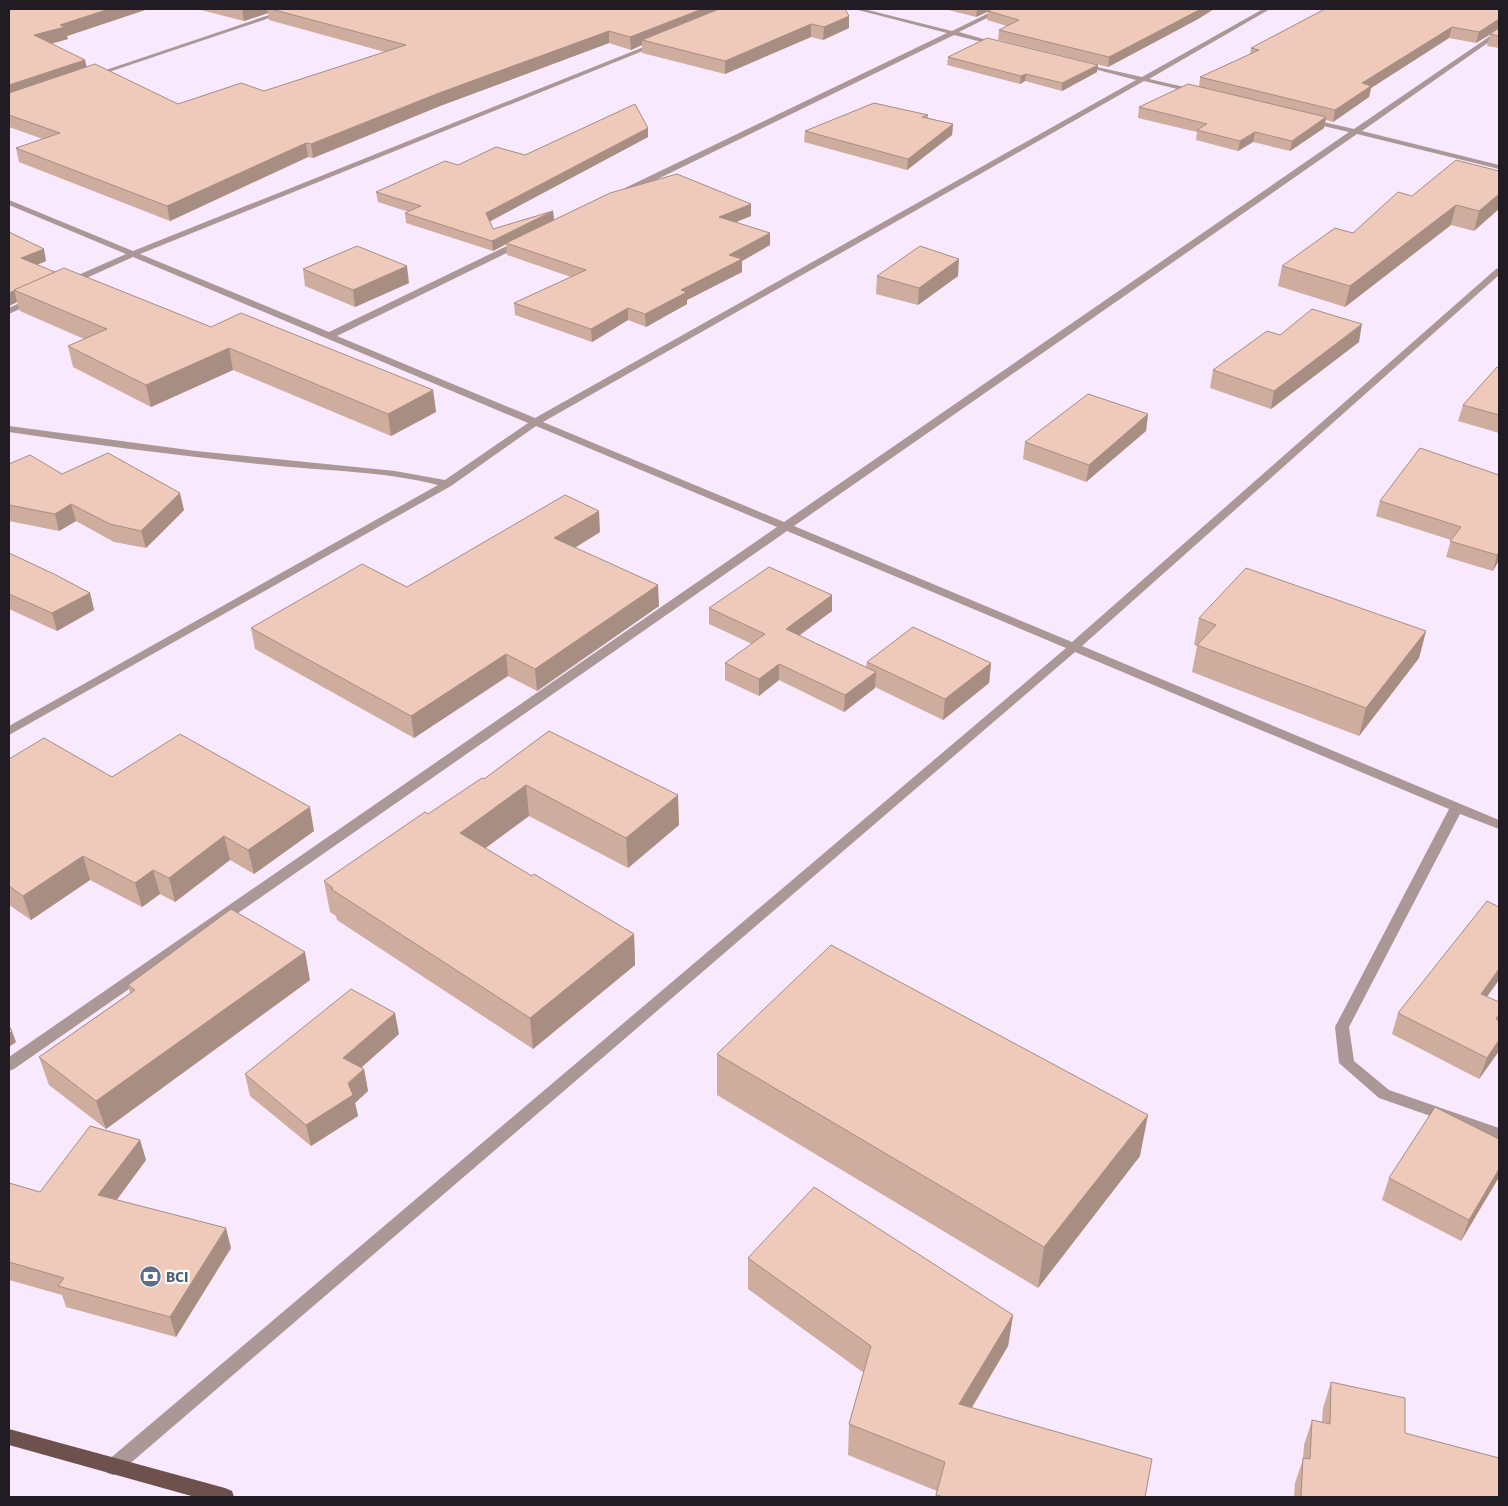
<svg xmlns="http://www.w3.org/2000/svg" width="1508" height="1506" font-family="'Fira Sans',sans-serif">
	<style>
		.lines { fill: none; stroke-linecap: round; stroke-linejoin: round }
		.minor { fill: #aa9796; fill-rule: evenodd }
		.major { fill: #6e504d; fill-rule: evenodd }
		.wall { fill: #cead9f }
		.shaded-wall { fill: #a78d82 }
		.building { fill: #efc9b9; stroke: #a78d82 }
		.labels { text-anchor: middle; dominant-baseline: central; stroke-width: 4.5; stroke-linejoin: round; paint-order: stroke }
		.near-service-label { font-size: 15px; font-weight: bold; fill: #4e5e75; stroke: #fdfdfd; text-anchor: start }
	</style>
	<rect width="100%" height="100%" fill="#f8e9fe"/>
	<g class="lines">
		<!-- minor -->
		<g class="minor">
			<polygon points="287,9 296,9 94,77 88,76"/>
			<polygon points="854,9 864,9 952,31 997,9 1005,9 959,32 1001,44 998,46 954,35 631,192 625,192 625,188 947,33"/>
			<path d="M1263,9h7l-121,70 49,11v4l-54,-13 -601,341 241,100 565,-390 -43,-10v-4l48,11 145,-99v5l-137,96 137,34v4l-142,-35 -563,392 278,116 424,-373 3,-1v7l-417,371 417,174v9l-39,-15 -111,213 5,34 35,29 110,38v12l-120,-42 -40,-35 -4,-36 114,-218 -374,-157 -956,821 -6,2 -6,-2 -3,-6 3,-6 959,-813 -279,-117 -773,538 -5,2v-14l768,-530 -241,-101 -85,60 -442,249v-9l429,-241c-55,-14 -113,-14 -169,-20 -87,-9 -174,-20 -260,-33v-6l187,25 199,20 50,9 83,-57 -395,-166 -60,27h-6v-4l59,-26 -117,-49v-5l124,51 523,-209h4v2l-520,210 189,78 188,-91h6v4l-186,91 198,82 601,-338 -57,-15v-2l63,14z"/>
			<polygon points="34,296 37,297 37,301 9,314 9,308"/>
		</g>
		<!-- major -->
		<polygon class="major" points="9,1429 225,1488 232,1491 234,1497 195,1497 9,1445"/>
	</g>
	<!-- wall -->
	<g class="wall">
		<polygon points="9,9 148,9 67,36 68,39 52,44 87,67 178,104 264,91 385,52 269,20 268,13 244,21 197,9 845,9 849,28 823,40 811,37 725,74 642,53 642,45 631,50 609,43 440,106 313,158 308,157 170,221 19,162 16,148 43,139 9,127"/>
		<polygon points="945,9 1214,9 1198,19 1108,67 998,40 999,30 1007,26 987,20 988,12 976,17"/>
		<polygon points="1499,9 1499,48 1487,46 1490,35 1476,43 1449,38 1371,88 1369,97 1333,122 1326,120 1324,128 1290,151 1253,142 1238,151 1196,140 1197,132 1138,118 1139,107 1199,87 1200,77 1250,54 1251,48"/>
		<polygon points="948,57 1097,72 1062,91 1025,81 1020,84 947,65"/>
		<polygon points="928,115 928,118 953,124 952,135 907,170 804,142 805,131"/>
		<polygon points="648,128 648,137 490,221 493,229 553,211 554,220 751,216 736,222 770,233 770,245 742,261 742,272 687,300 687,304 646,327 628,320 592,342 515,315 514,303 571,277 507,255 506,244 493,251 406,223 405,213 409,212 378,202 376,192 458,165 525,155"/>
		<polygon points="1499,171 1474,231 1451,225 1345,307 1278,286 1282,266 1353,233 1412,196"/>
		<polygon points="9,232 46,261 37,265 55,272 211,327 433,390 436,412 391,436 233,370 151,407 73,367 68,346 84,339 20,311 17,302 9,306"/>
		<polygon points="303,269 409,283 355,307 305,286"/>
		<polygon points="877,276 958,276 918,305 876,294"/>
		<polygon points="1280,335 1359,342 1271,409 1210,388 1213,370"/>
		<polygon points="1499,368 1499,433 1458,421 1463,405"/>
		<polygon points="1148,414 1146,431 1086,482 1023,459 1025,442"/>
		<polygon points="9,464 62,474 184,510 146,548 114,542 76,521 59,531 9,521"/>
		<polygon points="1499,475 1499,560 1493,571 1446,557 1451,540 1376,516 1380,501"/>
		<polygon points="600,532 575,548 659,606 537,691 508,676 414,738 255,649 251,628 407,587"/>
		<polygon points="9,553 90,593 94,610 57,631 9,609"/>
		<polygon points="709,608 832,611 799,636 866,667 867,662 991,663 989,683 943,720 875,687 875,688 844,712 779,680 759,696 725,680 725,663 752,644 709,624"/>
		<polygon points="1199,618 1426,631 1419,658 1359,736 1192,672 1197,646 1194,645"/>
		<polygon points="549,731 679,825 628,868 529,816 485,848 532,876 634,934 635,965 533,1049 337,920 336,916 330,912 324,881 484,779"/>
		<polygon points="9,759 112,777 314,831 254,874 230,860 175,902 160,894 142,907 90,880 31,920 9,905"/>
		<polygon points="1499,907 1499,980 1487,997 1499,1002 1499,1051 1479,1079 1392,1034 1398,1013"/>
		<polygon points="310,980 106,1129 49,1085 39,1057 130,993 128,985"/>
		<polygon points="399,1034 361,1068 364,1069 368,1091 355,1103 358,1116 311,1146 250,1096 245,1074"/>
		<polygon points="717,1054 1140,1156 1038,1288 717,1095"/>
		<polygon points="140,1140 146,1160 117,1200 231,1248 176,1337 66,1307 62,1295 9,1280 9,1183 40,1192"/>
		<polygon points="1499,1177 1461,1241 1382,1200 1389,1178"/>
		<polygon points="748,1258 1013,1315 1008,1346 972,1408 1145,1497 935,1497 937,1491 848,1455 849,1424 864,1373 748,1289"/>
		<polygon points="1331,1382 1405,1433 1499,1497 1294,1497 1295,1483 1303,1459 1304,1445 1312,1420 1322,1422 1323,1408"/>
	</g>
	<!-- shaded-wall -->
	<g class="shaded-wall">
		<polygon points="109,9 148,9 67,36 68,39 37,47 34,35 60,25"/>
		<polygon points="242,9 267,9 268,13 244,21"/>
		<polygon points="702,9 733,9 642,40 642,45 631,50 630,37"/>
		<polygon points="977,9 993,9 976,17"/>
		<polygon points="1201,9 1214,9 1198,19 1108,67 1109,57"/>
		<polygon points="849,16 849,28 823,40 824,27"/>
		<polygon points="1499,19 1499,28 1476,43 1479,32"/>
		<polygon points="811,24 811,37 725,74 725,61"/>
		<polygon points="1452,27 1449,38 1371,88 1369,97 1333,122 1335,110 1362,83"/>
		<polygon points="609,31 609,43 440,106 313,158 311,144 439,93"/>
		<polygon points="85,60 88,73 9,99 9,85"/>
		<polygon points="1098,65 1097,72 1062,91 1062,83"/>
		<polygon points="1026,74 1025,81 1020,84 1021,76"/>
		<polygon points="1326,117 1324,128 1290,151 1292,141"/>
		<polygon points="953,124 952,135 907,170 908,159"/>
		<polygon points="648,128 648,137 487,223 486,213"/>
		<polygon points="1255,132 1253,142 1238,151 1240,141"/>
		<polygon points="306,143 308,157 170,221 167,206"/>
		<polygon points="1499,194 1499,209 1474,231 1479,211"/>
		<polygon points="751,204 751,216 719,229 719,217"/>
		<polygon points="1456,205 1451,225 1345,307 1350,286"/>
		<polygon points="553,211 554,221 506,243 506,244 493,251 492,241"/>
		<polygon points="770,233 770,245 742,261 742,272 687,300 687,304 646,327 645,314 729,255"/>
		<polygon points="44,249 46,261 24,270 21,258"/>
		<polygon points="959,259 958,276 918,305 919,288"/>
		<polygon points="407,266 409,283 355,307 353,290"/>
		<polygon points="14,290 17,302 9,306 9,293"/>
		<polygon points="628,308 628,320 592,342 591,329"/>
		<polygon points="1362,324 1359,342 1271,409 1274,391"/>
		<polygon points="229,348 233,370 151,407 146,385"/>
		<polygon points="433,390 436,412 391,436 388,414"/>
		<polygon points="1148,414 1146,431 1086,482 1089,465"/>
		<polygon points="180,493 184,510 146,548 141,531"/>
		<polygon points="71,504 76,521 59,531 55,514"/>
		<polygon points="599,511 600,532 556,559 554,538"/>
		<polygon points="1499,552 1499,560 1493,571 1497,555"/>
		<polygon points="658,585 659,606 537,691 535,669"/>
		<polygon points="90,593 94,610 57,631 52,613"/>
		<polygon points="832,595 832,611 786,645 786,629"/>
		<polygon points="1426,631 1419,658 1359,736 1366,708"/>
		<polygon points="506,654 508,676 414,738 411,716"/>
		<polygon points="991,663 989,683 943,720 945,699"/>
		<polygon points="779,664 779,680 759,696 759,679"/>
		<polygon points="876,672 875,688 844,712 845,695"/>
		<polygon points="526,785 529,816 464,864 460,833"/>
		<polygon points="678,795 679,825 628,868 626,838"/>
		<polygon points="310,807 314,831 254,874 248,850"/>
		<polygon points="224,836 230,860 175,902 169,878"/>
		<polygon points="83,856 90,880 31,920 23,896"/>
		<polygon points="153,870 160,894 142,907 135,883"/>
		<polygon points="634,934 635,965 533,1049 530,1018"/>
		<polygon points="305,952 310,980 106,1129 96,1101"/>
		<polygon points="1499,969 1499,980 1473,1015 1481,994"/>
		<polygon points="395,1013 399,1034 347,1080 343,1058"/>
		<polygon points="12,1031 16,1042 9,1047 9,1034"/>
		<polygon points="1499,1040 1499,1051 1479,1079 1487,1058"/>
		<polygon points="364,1069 368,1091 355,1103 358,1116 311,1146 306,1125"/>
		<polygon points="1148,1115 1140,1156 1038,1288 1044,1247"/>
		<polygon points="140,1140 146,1160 105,1215 98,1195"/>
		<polygon points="1499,1169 1499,1177 1461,1241 1469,1220"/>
		<polygon points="226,1228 231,1248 176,1337 170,1317"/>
		<polygon points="1013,1315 1008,1346 955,1435 959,1404"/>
	</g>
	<!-- building -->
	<g class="building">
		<polygon points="9,9 109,9 60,25 65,27 34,35 85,60 9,85"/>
		<polygon points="271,9 702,9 630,37 609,31 439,93 311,144 306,143 167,206 16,148 60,133 9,115 9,93 95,64 178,104 241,83 264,91 406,45"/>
		<polygon points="719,9 845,9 849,16 824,27 811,24 725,61 642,40"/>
		<polygon points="992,9 1201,9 1109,57 999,30 1019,20 988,11"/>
		<polygon points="1325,9 1499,9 1499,19 1479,32 1452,27 1362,83 1371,86 1335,110 1200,77 1259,50 1251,48"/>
		<polygon points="1499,28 1499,36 1490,34"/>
		<polygon points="987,38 1098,65 1062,83 1026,74 1021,76 948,57"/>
		<polygon points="1188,84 1326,117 1292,141 1255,132 1240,141 1197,130 1207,124 1139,107"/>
		<polygon points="874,103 928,115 922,117 953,124 908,159 805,131"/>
		<polygon points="635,104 648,128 486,213 493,229 553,211 492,241 405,213 421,206 376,192 445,161 458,165 496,147 525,155"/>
		<polygon points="1456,160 1499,171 1499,194 1479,211 1456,205 1350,286 1282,266 1335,228 1353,233 1398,192 1412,196"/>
		<polygon points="677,174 751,204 719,217 770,233 729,255 742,259 681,290 687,292 645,314 628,308 591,329 514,303 586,270 506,243 610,193"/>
		<polygon points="9,232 44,249 21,258 55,272 9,293"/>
		<polygon points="357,246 407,266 353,290 303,269"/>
		<polygon points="920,246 959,259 919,288 877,276"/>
		<polygon points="64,268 211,327 241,313 433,390 388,414 229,348 146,385 68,346 107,329 14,290"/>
		<polygon points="1312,309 1362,324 1274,391 1213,370 1267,331 1280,335"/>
		<polygon points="1497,367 1499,368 1499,415 1463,405"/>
		<polygon points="1088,394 1148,414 1089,465 1025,442"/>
		<polygon points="1420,448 1499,475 1499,552 1497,555 1450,541 1461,527 1380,501"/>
		<polygon points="108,453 180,493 141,531 110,524 71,504 55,514 9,505 9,464 30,455 62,474"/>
		<polygon points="565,495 599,511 554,538 658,585 535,669 506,654 411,716 251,628 362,564 407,587"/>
		<polygon points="9,553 54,574 90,593 52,613 9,594"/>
		<polygon points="769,567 832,595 786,629 876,672 845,695 779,664 759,679 725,663 765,634 709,608"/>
		<polygon points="1246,568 1426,631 1366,708 1197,645 1216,625 1199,618"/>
		<polygon points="913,627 991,663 945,699 867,662"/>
		<polygon points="549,731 678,795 626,838 526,785 460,833 532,876 534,874 634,934 530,1018 331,889 333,888 324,881 425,812 428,814 482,778 484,779"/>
		<polygon points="180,734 310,807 248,850 224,836 169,878 153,870 135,883 83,856 23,896 9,886 9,759 44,738 112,777"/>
		<polygon points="1487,901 1499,907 1499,969 1481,994 1499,1002 1499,1014 1496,1019 1499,1021 1499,1040 1487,1058 1398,1013"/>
		<polygon points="231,909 305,952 96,1101 39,1057 135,990 128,985"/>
		<polygon points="831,945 1148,1115 1044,1247 717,1054"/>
		<polygon points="351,989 395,1013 343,1058 364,1069 348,1083 353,1095 306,1125 245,1074"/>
		<polygon points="9,1026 12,1031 9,1034"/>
		<polygon points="1435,1107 1499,1139 1499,1169 1469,1220 1389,1178"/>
		<polygon points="90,1126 140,1140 98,1195 226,1228 170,1317 58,1286 64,1278 9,1262 9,1183 40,1192"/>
		<polygon points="814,1187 1013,1315 959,1404 1152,1459 1145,1497 944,1497 936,1495 945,1462 849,1424 871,1346 748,1258"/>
		<polygon points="1331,1382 1405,1398 1405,1433 1499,1458 1499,1497 1301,1497 1303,1458 1310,1459 1312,1420 1330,1424"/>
	</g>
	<!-- icons -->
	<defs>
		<symbol id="bank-disc" viewBox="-11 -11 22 22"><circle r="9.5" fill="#5c6f8a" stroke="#fdfdfd"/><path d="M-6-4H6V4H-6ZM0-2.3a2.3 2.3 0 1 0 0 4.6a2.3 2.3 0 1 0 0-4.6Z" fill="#fff"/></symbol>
	</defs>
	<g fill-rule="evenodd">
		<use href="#bank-disc" x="138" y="1264" width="25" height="25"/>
	</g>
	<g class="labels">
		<!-- near-service labels -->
		<g class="near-service-label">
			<text x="166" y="1277">BCI</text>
		</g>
	</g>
	<!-- border -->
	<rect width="1508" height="1506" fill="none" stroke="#211c23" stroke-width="20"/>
</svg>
